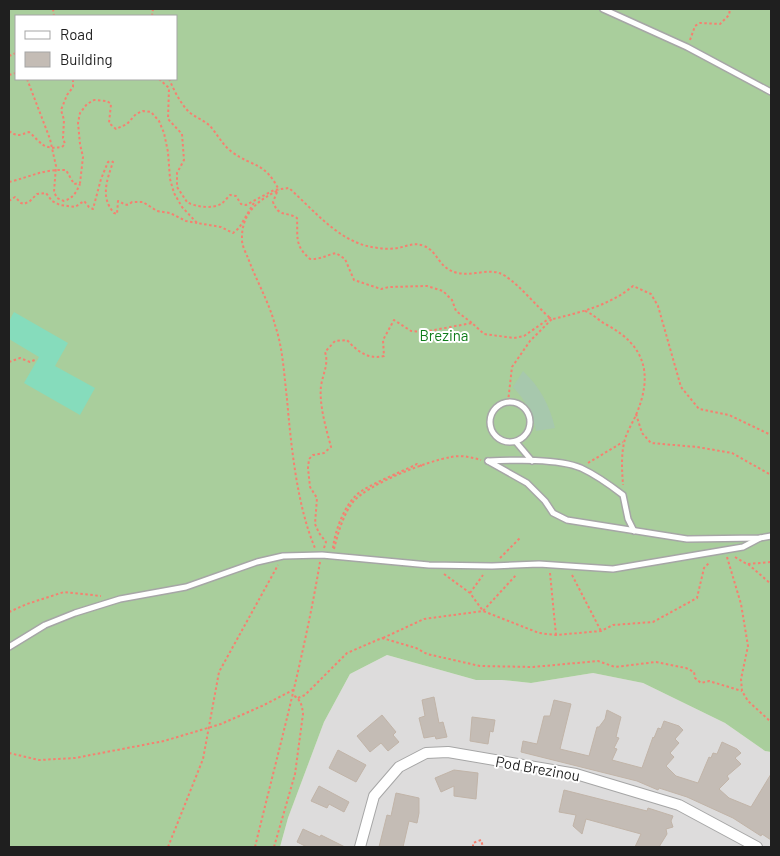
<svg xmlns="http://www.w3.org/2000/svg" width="780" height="856" font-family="Barlow,sans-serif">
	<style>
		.residential { fill: #dddcdc }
		.forest { fill: #a9ce9c; fill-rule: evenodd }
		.cemetery { fill: #a7c8ad }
		.pitch { fill: #86dcbc }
		.building { fill: #c4bcb5; stroke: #c1b4a8 }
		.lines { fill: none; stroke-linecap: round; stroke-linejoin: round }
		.lane-casing { stroke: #a6a6a6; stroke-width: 8 }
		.street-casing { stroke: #a6a6a6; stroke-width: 12 }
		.path { stroke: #f68070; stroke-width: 2; stroke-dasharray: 2.5 2.5; stroke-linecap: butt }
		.lane { stroke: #fff; stroke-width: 5 }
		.street { stroke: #fff; stroke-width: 10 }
		.labels { text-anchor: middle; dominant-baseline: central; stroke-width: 4; stroke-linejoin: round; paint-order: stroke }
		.park-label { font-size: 15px; fill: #0f7c1a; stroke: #fff }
		.street-label { font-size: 15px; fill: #1f1f1f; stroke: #fff }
	</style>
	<rect width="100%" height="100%" fill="#f0ece6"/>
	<!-- residential -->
	<polygon class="residential" points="387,655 476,680 502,680 531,683 593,673 643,683 725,723 765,751 771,752 771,847 280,847 288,818 324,722 350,674"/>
	<!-- forest -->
	<path class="forest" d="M9,9h762v743l-6,-1 -40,-28 -82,-40 -50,-10 -62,10 -29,-3h-26l-89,-25 -37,19 -26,48 -36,96 -8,29h-271zM16,16h160v63h-160z"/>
	<!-- cemetery -->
	<path class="cemetery" d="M523,371c17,16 27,35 32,57l-19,3c-3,-18 -11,-31 -23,-44z"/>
	<!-- pitch -->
	<polygon class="pitch" points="14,312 68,343 55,366 95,388 80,415 24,383 39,357 9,339 9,321"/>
	<!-- building -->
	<g class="building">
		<polygon points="434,697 439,723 443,722 447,737 436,739 435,736 424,738 419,718 425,716 422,700"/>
		<polygon points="554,700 571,704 560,749 589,756 597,727 599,727 605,719 607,710 621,717 616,737 619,738 614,748 617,749 612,760 642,768 653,737 654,738 658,728 661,729 664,721 679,726 683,730 675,739 679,743 670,753 674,757 666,766 676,776 698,783 709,757 711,758 713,753 717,754 722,742 737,749 741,753 735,758 741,764 727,776 729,779 719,789 729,798 751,807 771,774 771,840 762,834 761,836 733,818 687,797 659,788 658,790 637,781 521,752 523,741 537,744 544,716 550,716"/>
		<polygon points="382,715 396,732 393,735 399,742 388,751 381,743 370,752 357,736"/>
		<polygon points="472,717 495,720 493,732 490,731 488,744 470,741"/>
		<polygon points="338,750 366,765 356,782 329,768"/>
		<polygon points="454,770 478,773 476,799 454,796 454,786 441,792 435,778"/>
		<polygon points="319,786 349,802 344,812 329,804 327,808 311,801"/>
		<polygon points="564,790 647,811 648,808 673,816 671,821 673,827 666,829 667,834 659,847 635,847 641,834 586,819 582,834 573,826 576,815 559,812"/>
		<polygon points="396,793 419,798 419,813 417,823 409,821 403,847 379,847 387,815 391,816"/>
		<polygon points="303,829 320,837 321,835 345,847 307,847 297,842"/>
	</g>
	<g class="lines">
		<defs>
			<g id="lane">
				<polyline points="603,9 687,47 771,92"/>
				<circle cx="510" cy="422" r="20"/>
				<polyline points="516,442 532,461"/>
				<polyline points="488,461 527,483 545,501 553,513 567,520 687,539 760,538 771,536"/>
				<path d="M488,461c24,-1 70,-3 93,7 15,7 29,17 42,27l5,24 6,12"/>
				<polyline points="9,647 45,625 75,613 120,599 186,587 257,562 283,556 322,555 429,565 492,566 539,564 613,569 743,547 760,538"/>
			</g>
			<polyline id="street" points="360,847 374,796 399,767 426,753 448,752 576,774 679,805 757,847"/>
		</defs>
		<!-- lane casing -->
		<use href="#lane" class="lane-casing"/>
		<!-- street casing -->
		<use href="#street" class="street-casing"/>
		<!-- path -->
		<g class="path">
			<polyline points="53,9 54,16"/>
			<polyline points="95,16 99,16"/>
			<polyline points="152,16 153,9"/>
			<polyline points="690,40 695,26 700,23 720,24 729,15 730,9"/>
			<polyline points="9,56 16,53"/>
			<polyline points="9,75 16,73"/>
			<path d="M27,79l23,60 6,27 -2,26 3,6 7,3c9,-3 12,-8 16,-17"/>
			<path d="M159,79l10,9 -1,31 14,15 2,26 -7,13v14l10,15c8,5 25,7 34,2 3,-2 6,-6 9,-9l6,1 5,8 5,1 28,-15 15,-2c27,24 52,57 90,60 6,1 13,1 19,0 10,-2 16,-6 26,-2 15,6 14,23 34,27 13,3 30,-4 41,0 14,4 38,34 51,45"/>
			<path d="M169,79c5,11 11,24 20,33 6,5 14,8 20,13 8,8 13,20 23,27 22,16 32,9 47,38"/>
			<path d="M9,131c8,6 11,4 20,1 13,11 13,18 33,15l3,-3 -2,-6 1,-18 -3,-10 6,-15 6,-8v-8"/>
			<path d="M9,182c21,-5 34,-13 57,-12l8,14 6,-1 3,-26 -3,-13 -2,-21 2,-10 7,-9 7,-4 13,1 4,3 -2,19 7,6 11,-5 9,-10 7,-3 8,1 8,9 5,12 4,19 2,27 4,14 8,14 15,16 24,4 12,6 6,-5 16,-27"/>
			<path d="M277,191c-21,10 -36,24 -35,49 0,6 4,13 6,18 8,22 21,44 27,67 8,23 9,50 12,74 4,46 10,107 28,149"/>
			<path d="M277,192l-4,10c6,16 13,9 24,16 1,19 -3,27 13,41 9,1 17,-4 26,-6l9,6 9,21 27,9 8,-2 38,-1 16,5 9,9 4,11 16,12"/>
			<path d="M9,201l6,-4 6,6 3,1 6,-3 7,-7 9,-1 6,8 8,4 15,2 9,-6 5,6 4,2 8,-30 7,-17 3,-1 2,1c-6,18 -13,35 1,51l3,1 1,-13c7,3 8,6 14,1h11l14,9 13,2 16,8 11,2"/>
			<path d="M585,311c7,2 14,10 22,14 39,21 46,50 29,90 -4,9 -10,18 -12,28 -3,14 -2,28 -1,42"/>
			<polyline points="9,362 20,358 30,362 37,359"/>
			<polyline points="508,402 512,367 530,341 552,319"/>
			<polyline points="636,414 642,433 651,443 697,447 732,453 771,475"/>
			<polyline points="588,463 623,442"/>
			<path d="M324,548l2,-6 -7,-9 -4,-9 2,-26 -7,-11 -2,-19 1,-9 4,-4 11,-2 7,-6c-5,-19 -12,-42 -10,-61 2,-13 8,-22 4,-34l10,-11 12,-1c10,11 21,20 37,16l-1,-16 11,-20 17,11 12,1 49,-9 12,11 30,4 10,-2 26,-18 3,1c29,-7 57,-14 80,-33l18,8 7,12 23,81 18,22 30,6 42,20"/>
			<path d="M333,548c2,-18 12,-45 27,-56 17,-11 39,-19 57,-28l5,2"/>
			<path d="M334,549c4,-16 9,-34 19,-47 15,-18 74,-41 98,-45 10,-2 20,0 30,3"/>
			<polyline points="727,557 741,604 748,646 741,679 742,691 748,701 771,722"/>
			<polyline points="735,557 745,563 748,564 771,584"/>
			<polyline points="500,558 520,538"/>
			<polyline points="748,564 771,562"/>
			<polyline points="550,573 556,635"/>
			<polyline points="444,574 470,593 483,611 539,633 556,635 601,631 613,625 653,622 697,598 704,568 710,562"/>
			<polyline points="572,575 601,631"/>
			<polyline points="470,593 483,575"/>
			<polyline points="9,612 27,604 64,592 101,596"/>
			<polyline points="383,638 424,619 483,611 517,574"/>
			<polyline points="298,698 305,695 347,653 382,638 416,648 427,654 480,666 533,667 598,661 615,667 656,662 686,668 694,672 695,678 701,683 709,681 742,691"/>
			<polyline points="9,753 39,760 75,758 164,741 221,724 262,706 295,689"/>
			<polyline points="168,847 203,759 219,672 278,565"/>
			<path d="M255,847c23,-95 49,-189 65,-285"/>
			<path d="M274,847l21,-73 8,-60c-1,-9 -2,-14 -10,-19"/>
			<polyline points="473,847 473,843 481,840 483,847"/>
		</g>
		<!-- lane -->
		<use href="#lane" class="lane"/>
		<!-- street -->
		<use href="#street" class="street"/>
	</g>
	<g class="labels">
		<!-- park labels -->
		<g class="park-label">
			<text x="444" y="335">Brezina</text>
		</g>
		<!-- street labels -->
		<g class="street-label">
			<text transform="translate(538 768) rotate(10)">Pod Brezinou</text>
		</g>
	</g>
	<!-- border -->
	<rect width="780" height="856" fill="none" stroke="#1f1f1f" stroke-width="20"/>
	<!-- legend -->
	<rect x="15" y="15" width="162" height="65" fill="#ffffff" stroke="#a5a5a5"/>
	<rect x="25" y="31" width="25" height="8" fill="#ffffff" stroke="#a5a5a5"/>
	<text x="60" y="40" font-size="15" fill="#1f1f1f">Road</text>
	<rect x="25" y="52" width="25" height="15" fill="#c4bcb5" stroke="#a5a5a5"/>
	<text x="60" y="65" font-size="15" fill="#1f1f1f">Building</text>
</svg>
